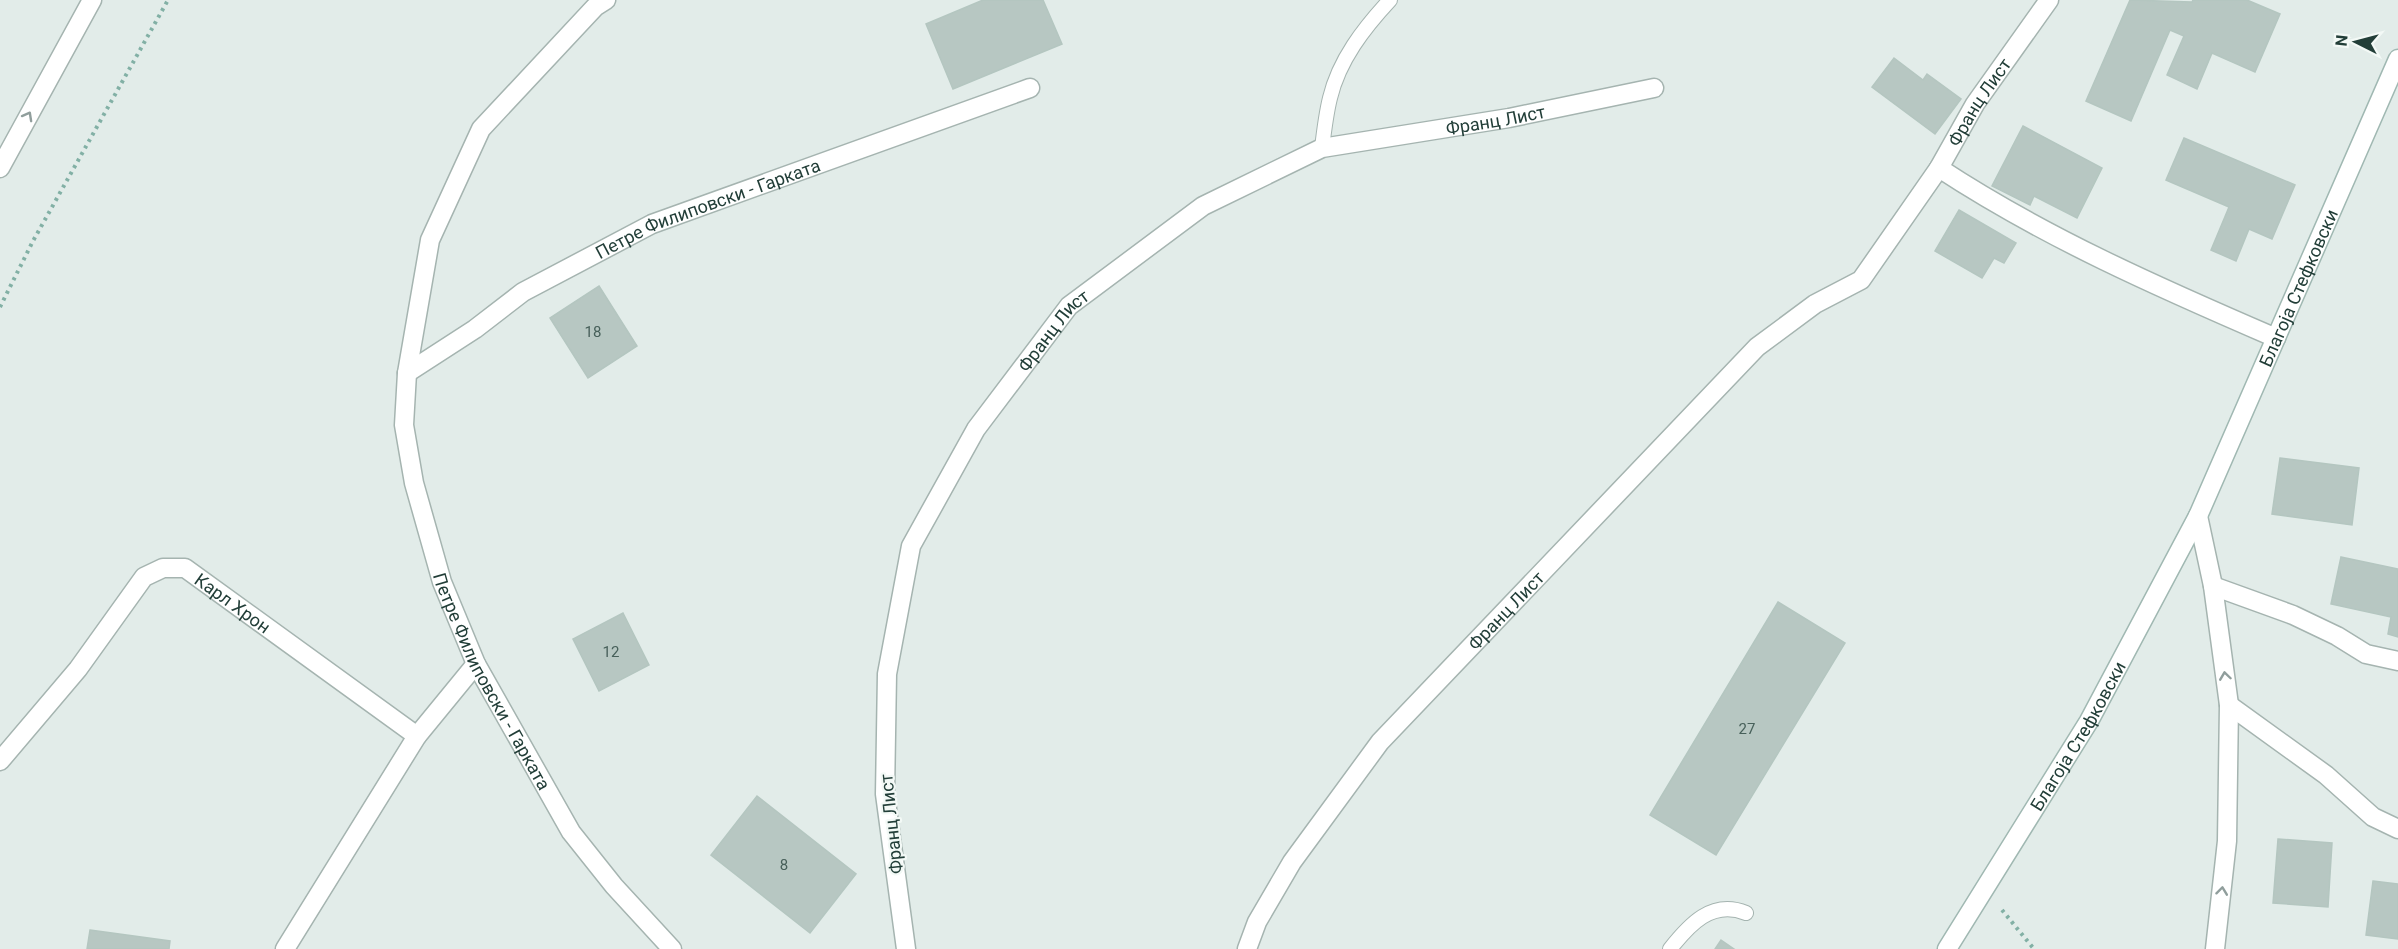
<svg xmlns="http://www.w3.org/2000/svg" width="2398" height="949" font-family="Roboto,sans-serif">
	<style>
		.building { fill: #b7c7c2; stroke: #b4c6c0; stroke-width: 1.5 }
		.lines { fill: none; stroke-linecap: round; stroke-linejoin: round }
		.service-casing { stroke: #a5b4b0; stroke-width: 16 }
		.minor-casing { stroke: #a5b4b0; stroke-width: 21 }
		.tertiary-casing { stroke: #a5b4b0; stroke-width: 21 }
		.secondary-casing { stroke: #a0b8b2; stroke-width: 21 }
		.path { stroke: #82b0a5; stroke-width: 4; stroke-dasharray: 3 4.5; stroke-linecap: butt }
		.service { stroke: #fff; stroke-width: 14 }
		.minor { stroke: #fff; stroke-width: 18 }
		.tertiary { stroke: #fff; stroke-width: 18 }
		.secondary { stroke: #fff; stroke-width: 18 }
		.oneway { stroke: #909e9c }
		.labels { text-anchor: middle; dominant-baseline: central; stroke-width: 4.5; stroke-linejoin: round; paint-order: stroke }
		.number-label { font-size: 15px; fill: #47605a }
		.street-label { font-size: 18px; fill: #223e38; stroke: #f3f9f6 }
	</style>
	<rect width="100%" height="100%" fill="#e2ece9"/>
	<!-- building -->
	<g class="building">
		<polygon points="983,0 1043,0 1062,44 953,89 926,24"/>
		<polygon points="2130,0 2192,2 2193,0 2247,0 2280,14 2255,72 2212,53 2197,89 2167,75 2184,36 2170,30 2131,121 2086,101"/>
		<polygon points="1894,58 1923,80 1927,74 1961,99 1935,134 1872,87"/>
		<polygon points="2023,126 2102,168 2077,218 2034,196 2030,205 1992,186"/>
		<polygon points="2184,138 2295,185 2272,239 2249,229 2236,261 2211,250 2229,207 2166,180"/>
		<polygon points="1959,210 2016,243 2004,263 1994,258 1982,278 1935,251"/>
		<polygon points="599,286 637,346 588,378 550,318"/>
		<polygon points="2280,458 2359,468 2352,525 2272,514"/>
		<polygon points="2341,557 2398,569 2398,637 2388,634 2391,617 2331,604"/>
		<polygon points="1778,602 1845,643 1716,855 1650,815"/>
		<polygon points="623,613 649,665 599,691 573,639"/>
		<polygon points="757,796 856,874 810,933 711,855"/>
		<polygon points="2278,839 2332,843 2328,907 2273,903"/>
		<polygon points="2373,881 2398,884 2398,939 2366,935"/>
		<polygon points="90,930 170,941 169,949 87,949"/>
		<polygon points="1721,940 1734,949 1715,949"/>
	</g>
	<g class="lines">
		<defs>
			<g id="service">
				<path d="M1322,148c2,-17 4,-34 8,-50 9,-38 34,-70 60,-98"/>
				<path d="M1670,949c19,-24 42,-50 76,-36"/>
			</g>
			<g id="minor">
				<path id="s1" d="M606,0l-11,7 -114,122 -51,111 -23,133 -3,52 10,58 28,99 34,82 95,168 43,54 58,63"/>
				<path d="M1939,168c105,69 221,120 337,170"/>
				<path id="s2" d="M407,373l68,-44 48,-37 129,-68 378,-136"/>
				<polyline points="2198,516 2213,586 2229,705 2227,841 2215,949"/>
				<polyline points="2213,586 2293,615 2337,636 2366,654 2398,661"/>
				<polyline points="2229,705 2326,775 2373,817 2398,829"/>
				<path id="s3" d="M0,761l78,-92 66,-92 19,-9h22l232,168"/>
				<polyline points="285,949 417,736 476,664"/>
				<path id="s4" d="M906,949l-21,-155 2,-120 24,-128 65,-117 93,-123 134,-100 119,-58 187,-30 145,-30"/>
				<path id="s5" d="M1247,949l10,-27 35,-60 88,-120 377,-395 58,-43 46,-24 78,-112 36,-64 74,-104"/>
			</g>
			<polyline id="tertiary" points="0,168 92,0"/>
			<g id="secondary">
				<path id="s6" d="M1947,949l142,-228 109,-205 200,-457"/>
			</g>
		</defs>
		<!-- service casing -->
		<use href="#service" class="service-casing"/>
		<!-- minor casing -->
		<use href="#minor" class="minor-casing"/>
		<!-- tertiary casing -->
		<use href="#tertiary" class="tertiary-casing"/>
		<!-- secondary casing -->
		<use href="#secondary" class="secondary-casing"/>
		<!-- path -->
		<g class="path">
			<polyline points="0,307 33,241 168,0"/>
			<polyline points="2002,910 2034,949"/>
		</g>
		<!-- service -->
		<use href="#service" class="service"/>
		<!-- minor -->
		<use href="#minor" class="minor"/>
		<!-- tertiary -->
		<use href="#tertiary" class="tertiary"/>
		<!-- secondary -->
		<use href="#secondary" class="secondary"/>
	</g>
	<!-- one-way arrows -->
	<defs><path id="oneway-chevron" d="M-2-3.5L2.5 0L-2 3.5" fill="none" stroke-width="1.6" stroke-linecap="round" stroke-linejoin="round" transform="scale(1.5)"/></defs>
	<g class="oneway">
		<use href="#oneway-chevron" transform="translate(28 116) rotate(-61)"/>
		<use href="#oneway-chevron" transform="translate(2225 676) rotate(-98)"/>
		<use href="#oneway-chevron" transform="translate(2222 891) rotate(-83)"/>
	</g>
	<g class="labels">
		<!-- number labels -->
		<g class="number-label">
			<text x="593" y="332">18</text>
			<text x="611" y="652">12</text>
			<text x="1747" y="729">27</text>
			<text x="784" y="865">8</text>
		</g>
		<!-- street labels -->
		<g class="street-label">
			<text stroke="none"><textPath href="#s5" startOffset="1131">Франц Лист</textPath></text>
			<text stroke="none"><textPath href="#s4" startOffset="1170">Франц Лист</textPath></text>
			<text stroke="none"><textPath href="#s2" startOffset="345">Петре Филиповски - Гарката</textPath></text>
			<text stroke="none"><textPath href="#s6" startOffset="750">Благоја Стефковски</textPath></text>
			<text stroke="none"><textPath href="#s4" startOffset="666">Франц Лист</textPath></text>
			<text stroke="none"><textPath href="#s3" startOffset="336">Карл Хрон</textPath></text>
			<text stroke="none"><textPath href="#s5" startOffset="429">Франц Лист</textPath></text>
			<text stroke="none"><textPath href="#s1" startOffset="762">Петре Филиповски - Гарката</textPath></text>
			<text stroke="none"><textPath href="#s6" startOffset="250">Благоја Стефковски</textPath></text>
			<text transform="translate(891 824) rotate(-96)">Франц Лист</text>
		</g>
	</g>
	<!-- north arrow -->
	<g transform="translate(2356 42) rotate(276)" stroke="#f3f9f6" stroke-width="4.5" paint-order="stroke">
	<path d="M0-4.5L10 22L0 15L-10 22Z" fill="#223e38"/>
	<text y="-9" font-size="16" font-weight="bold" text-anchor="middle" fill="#223e38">N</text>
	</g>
</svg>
